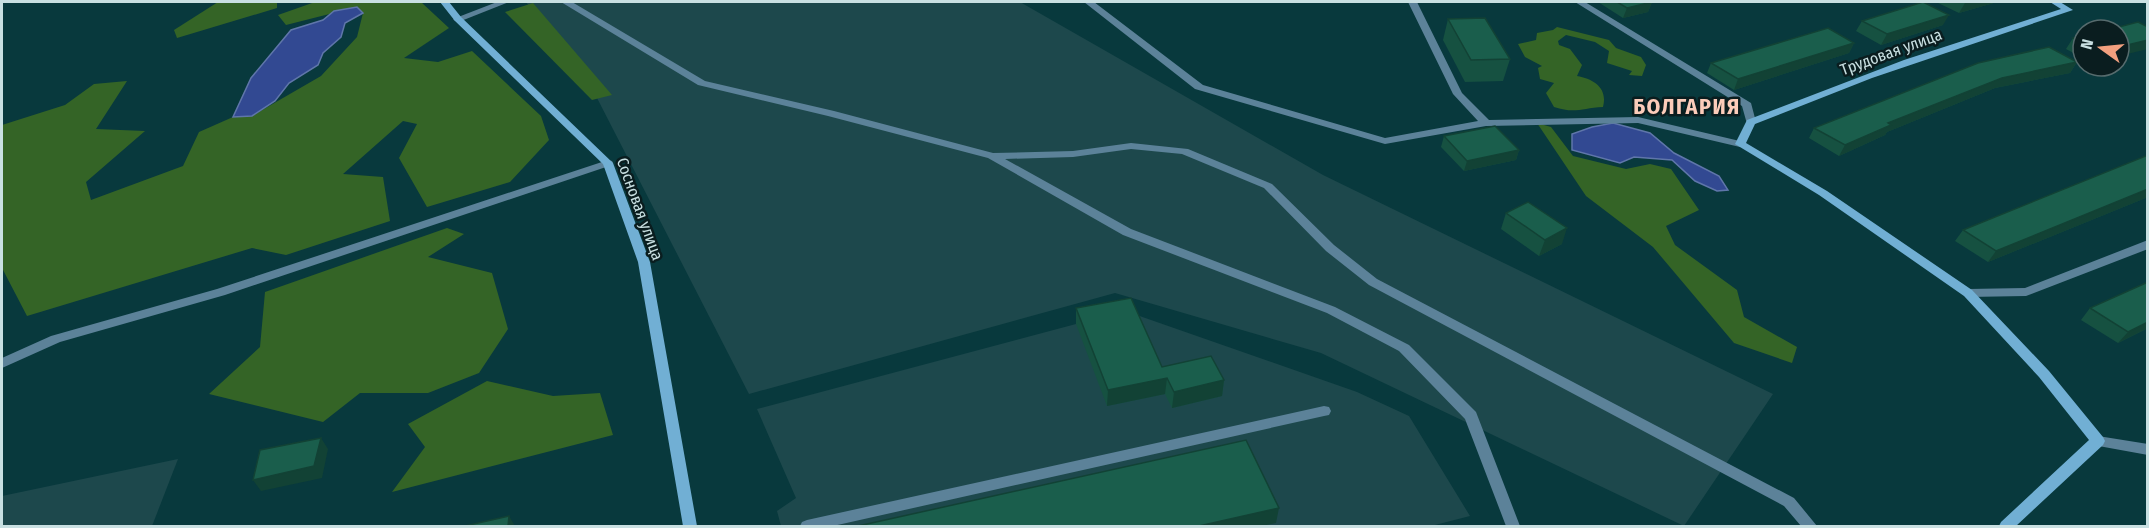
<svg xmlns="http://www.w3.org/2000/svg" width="2149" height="528" font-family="'Fira Sans Condensed',sans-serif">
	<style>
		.built { fill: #1d484c }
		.green { fill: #346426 }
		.water { fill: #324992; stroke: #5f76aa; stroke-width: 1.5 }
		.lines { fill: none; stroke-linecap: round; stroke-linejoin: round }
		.lane { fill: #5c8299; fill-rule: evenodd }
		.street { fill: #5c8299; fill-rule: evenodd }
		.secondary { fill: #71afd4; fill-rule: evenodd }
		.wall { fill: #165141 }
		.shaded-wall { fill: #124235 }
		.building { fill: #1a5e4c; stroke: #124235; stroke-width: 1.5 }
		.labels { text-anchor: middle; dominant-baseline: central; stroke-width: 5; stroke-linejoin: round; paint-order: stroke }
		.street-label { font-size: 16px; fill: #c9e0e2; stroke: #0a1d1f }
		.district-label { font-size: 22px; font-weight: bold; letter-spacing: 1.5px; fill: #fcccba; stroke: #0a1d1f }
	</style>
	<rect width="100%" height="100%" fill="#08393d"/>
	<!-- built -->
	<g class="built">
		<polygon points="526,2 1020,2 1323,175 1773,394 1684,526 1321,353 1115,293 749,394 596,96"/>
		<polygon points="1131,313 1357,392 1409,416 1470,516 1431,526 781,526 777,511 796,498 757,409 1076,324"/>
		<polygon points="178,459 152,526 2,526 2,496"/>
	</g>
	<!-- green -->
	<g class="green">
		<polygon points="218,2 277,2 277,8 177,38 174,30"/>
		<polygon points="315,2 421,2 449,28 404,58 438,62 472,51 541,116 549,140 510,182 427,207 399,158 417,124 403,121 343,174 383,177 390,221 286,255 252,248 27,316 2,268 2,125 65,105 94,84 127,81 96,129 145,131 86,182 91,200 183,166 199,132 233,117 252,116 321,76 357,37 363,13 357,7 286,25 278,15"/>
		<polygon points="533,3 612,95 592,100 505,12"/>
		<path d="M1557,27l52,13 7,8 25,9 5,8 -4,11 -13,-1 3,-4 -25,-8 2,-12 -14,-9 -29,-7 -8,6 1,4 11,4 12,16 -5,11c17,3 31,12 26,31 -21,1 -28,7 -49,0l-8,-14 8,-10 -14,-4 -2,-11 4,-2 -17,-9 -7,-13 18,-4 1,-7 16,-3z"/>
		<polygon points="1537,123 1551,127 1573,156 1626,169 1650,164 1671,169 1699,210 1666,226 1675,245 1737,290 1744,317 1797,347 1792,363 1734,343 1653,247 1586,196"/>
		<polygon points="447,228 464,234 428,257 492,273 508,329 479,373 428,393 360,393 323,422 209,394 260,347 265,292"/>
		<polygon points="487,381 553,396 600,393 613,435 392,492 425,447 408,424"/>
	</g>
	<!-- water -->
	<g class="water">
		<polygon points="357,7 363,13 345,23 341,37 323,53 318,65 289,83 275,101 252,116 233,117 251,78 291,30 323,20 334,11"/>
		<polygon points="1613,123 1650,133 1674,153 1719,176 1728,190 1717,191 1695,181 1672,160 1634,157 1620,163 1572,150 1572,134 1592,127"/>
	</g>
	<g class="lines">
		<!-- lane -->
		<g class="lane">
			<polygon points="497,2 509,2 461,21 455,21 453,19"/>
			<polygon points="561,2 572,2 705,81 834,111 993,153 1073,151 1131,143 1188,149 1272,184 1334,245 1377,279 1794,498 1817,526 1801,526 1784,506 1369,285 1326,251 1264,188 1182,154 1131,149 1073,157 1005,159 1131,229 1335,307 1409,345 1476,412 1520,526 1506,526 1465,419 1399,351 1327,313 1123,235 988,158 828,116 698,85"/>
			<polygon points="608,160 612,161 613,163 612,165 225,295 60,342 2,368 2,358 51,336 217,289"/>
			<polygon points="1324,406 1329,407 1331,411 1329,415 1324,416 833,526 800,526 802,522 807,520"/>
		</g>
		<!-- street -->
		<g class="street">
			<polygon points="1084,2 1094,2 1203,85 1385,138 1478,121 1453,94 1408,2 1417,2 1462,93 1489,120 1638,117 1744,142 1745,144 1740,147 1638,123 1486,126 1385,144 1195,89"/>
			<polygon points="1575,2 1585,2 1751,103 1756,122 1755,124 1747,124 1742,106"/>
			<polygon points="2148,240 2148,249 2026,296 1968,297 1962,293 1968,289 2025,288"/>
			<polygon points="2098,436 2148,444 2148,455 2093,445 2091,441 2093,437"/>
		</g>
		<!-- secondary -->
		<g class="secondary">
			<polygon points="440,2 449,2 461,17 613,163 650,262 697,526 683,526 638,262 603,164 455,21"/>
			<polygon points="2050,2 2060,2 2073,10 1872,78 1755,124 1746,143 1827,191 1972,290 2049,371 2103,437 2105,441 2103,445 2016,526 1999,526 2001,522 2089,440 2039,377 1964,296 1819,195 1735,144 1747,120 1904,60 2061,9"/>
		</g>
	</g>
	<!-- wall -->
	<g class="wall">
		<polygon points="1598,2 1652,2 1648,12 1623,18"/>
		<polygon points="1936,2 1997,2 1959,13"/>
		<polygon points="1448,19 1510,59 1503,81 1465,82 1443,40"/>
		<polygon points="1862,21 1943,25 1881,45 1856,31"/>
		<polygon points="2083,36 2083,58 2066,49 2073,38"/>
		<polygon points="1854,43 1849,53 1734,90 1707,73 1711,63"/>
		<polygon points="2077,62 2070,73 1995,88 1887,132 1885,135 1839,156 1809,138 1814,128"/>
		<polygon points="1444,136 1519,150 1516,160 1464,171 1441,147"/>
		<polygon points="2148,155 2148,197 1988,262 1955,241 1963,230"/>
		<polygon points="1506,213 1562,244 1539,256 1501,229"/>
		<polygon points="2148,282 2148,328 2118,343 2081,320 2090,308"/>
		<polygon points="1076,308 1162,367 1224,380 1222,396 1172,408 1165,394 1107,406 1076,324"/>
	</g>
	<!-- shaded-wall -->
	<g class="shaded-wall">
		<polygon points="1652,2 1648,12 1623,18 1627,8"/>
		<polygon points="1970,2 1997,2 1959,13 1965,3"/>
		<polygon points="1949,15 1943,25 1881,45 1887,34"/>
		<polygon points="2148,40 2148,49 2119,56 2119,47"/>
		<polygon points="1854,43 1849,53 1734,90 1738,79"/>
		<polygon points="2077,62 2070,73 1995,88 1887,132 1885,135 1839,156 1845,145 1888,123 2002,78"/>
		<polygon points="1519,150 1516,160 1464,171 1467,161"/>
		<polygon points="2148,189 2148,197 1988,262 1996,251"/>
		<polygon points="1567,228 1562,244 1539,256 1545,240"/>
		<polygon points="2148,322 2148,328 2118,343 2128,332"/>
		<polygon points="1167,378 1165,394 1107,406 1108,390"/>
		<polygon points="1224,380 1222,396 1172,408 1174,392"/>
		<polygon points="321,438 328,449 322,478 261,491 253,480"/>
		<polygon points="1279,508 1276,523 1262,526 1199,526"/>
		<polygon points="509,516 515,526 508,526"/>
	</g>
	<!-- building -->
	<g class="building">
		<polygon points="1617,2 1652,2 1627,8"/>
		<polygon points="1923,2 1949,15 1887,34 1862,21"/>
		<polygon points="1485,18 1510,59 1471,60 1448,19"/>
		<polygon points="2138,22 2148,27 2148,40 2119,47 2119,30 2107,30"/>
		<polygon points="1828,28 1854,43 1738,79 1711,63"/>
		<polygon points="2083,36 2083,44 2073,38"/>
		<polygon points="2049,47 2077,62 2002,78 1888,123 1891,125 1845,145 1814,128 1978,63"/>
		<polygon points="1495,126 1519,150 1467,161 1444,136"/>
		<polygon points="2148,155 2148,189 1996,251 1963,230"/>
		<polygon points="1528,202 1567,228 1545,240 1506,213"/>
		<polygon points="2148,282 2148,322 2128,332 2090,308"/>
		<polygon points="1131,298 1162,367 1211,356 1224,380 1174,392 1167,378 1108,390 1076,308"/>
		<polygon points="321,438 314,466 253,480 260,450"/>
		<polygon points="1246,440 1279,508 1199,526 858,526"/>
		<polygon points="509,516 508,526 465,526"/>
	</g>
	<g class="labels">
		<!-- street labels -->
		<g class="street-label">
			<text transform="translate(1891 52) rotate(-20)">Трудовая улица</text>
			<text transform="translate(640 209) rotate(70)">Сосновая улица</text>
		</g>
		<!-- district labels -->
		<g class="district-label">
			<text x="1687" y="106">БОЛГАРИЯ</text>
		</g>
	</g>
	<!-- border -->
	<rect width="2149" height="528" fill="none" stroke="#c9e0e2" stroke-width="6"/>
	<!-- north arrow -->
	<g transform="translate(2101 48) rotate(285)"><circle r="28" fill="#0a1d1f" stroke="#566b6d" stroke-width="1.5"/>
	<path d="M0-4.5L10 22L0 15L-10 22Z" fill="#f2a07f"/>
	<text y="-9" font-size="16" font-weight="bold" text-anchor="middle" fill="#c9e0e2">N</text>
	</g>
</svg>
